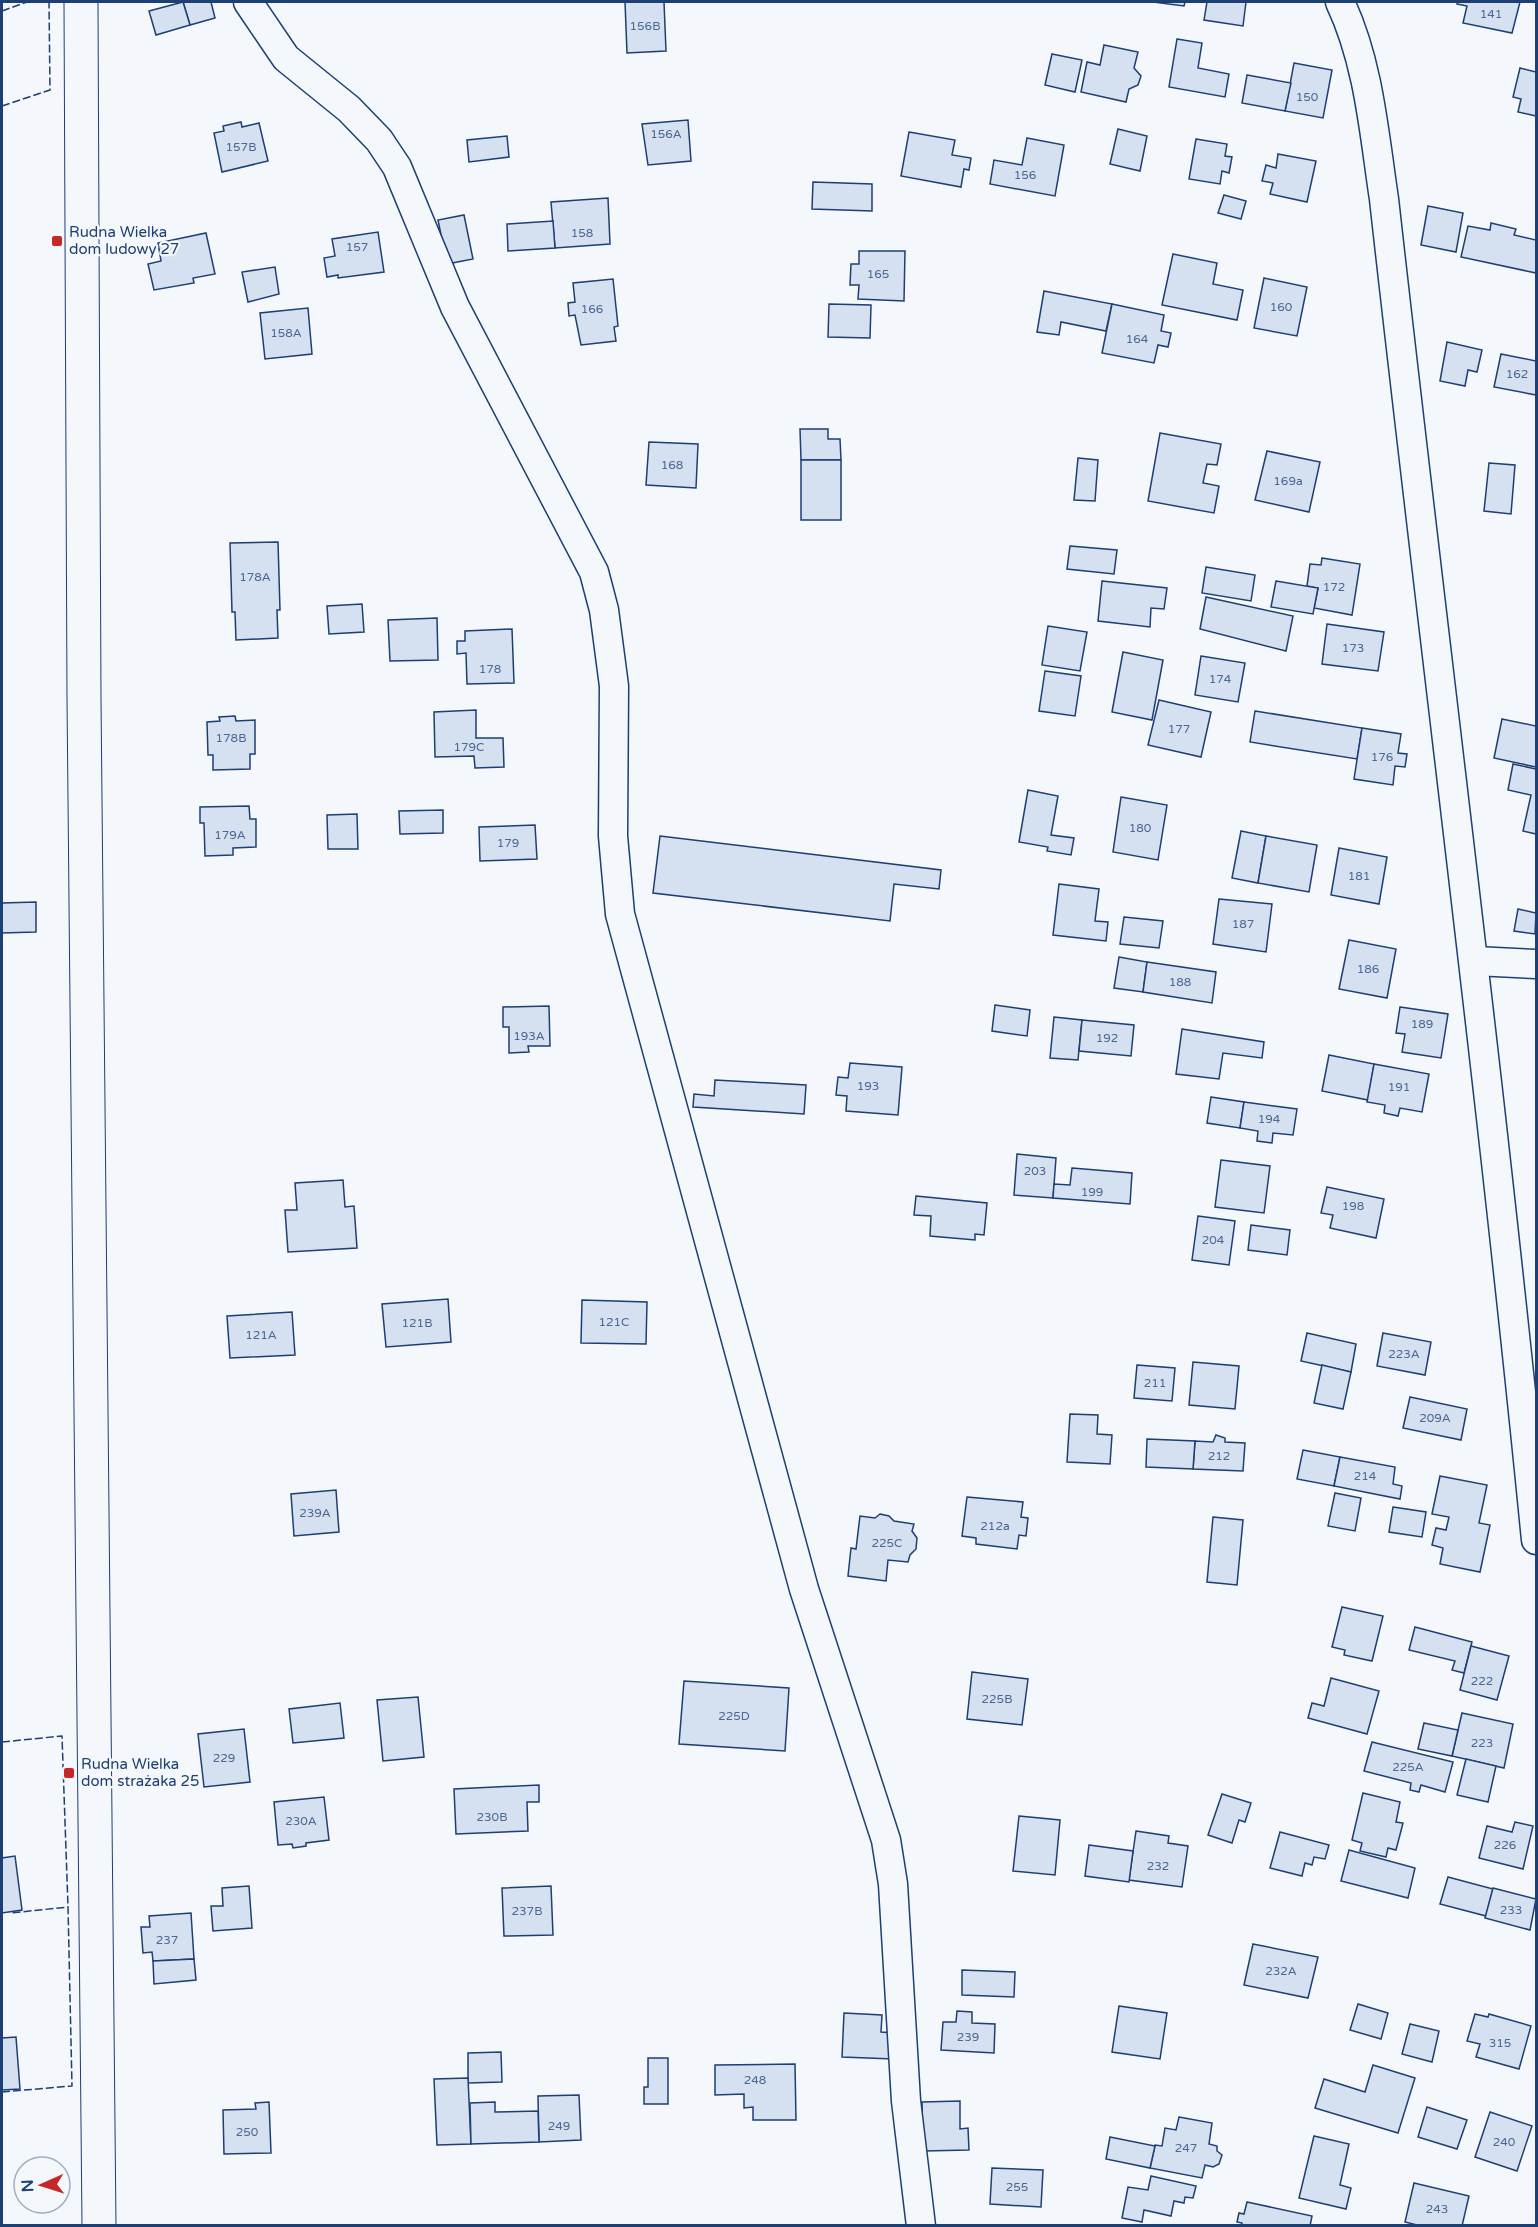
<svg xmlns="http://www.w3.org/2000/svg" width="1538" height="2227" font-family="'Varela Round',sans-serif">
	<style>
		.building { fill: #d5e0f0; stroke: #1d3f73; stroke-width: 1.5 }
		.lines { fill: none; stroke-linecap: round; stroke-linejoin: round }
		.street-casing { stroke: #1d3f73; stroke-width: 31 }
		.secondary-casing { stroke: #1d3f73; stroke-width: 35 }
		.street { stroke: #f4f7fb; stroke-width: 28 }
		.secondary { stroke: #f4f7fb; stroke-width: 33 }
		.fence { stroke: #1d3f73; stroke-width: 1.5; stroke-dasharray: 8 3; stroke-linecap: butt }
		.poi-dot { fill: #c62828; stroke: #f4f7fb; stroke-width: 2 }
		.labels { text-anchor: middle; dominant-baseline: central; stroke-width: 4.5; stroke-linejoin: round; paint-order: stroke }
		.number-label { font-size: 12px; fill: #4b6792 }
		.poi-label { font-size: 15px; fill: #1d3f73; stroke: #f4f7fb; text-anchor: start }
	</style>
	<rect width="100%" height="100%" fill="#f4f7fb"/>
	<!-- building -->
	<g class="building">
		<polygon points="183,2 211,2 215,18 190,25"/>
		<polygon points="183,2 190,25 156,35 149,11"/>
		<polygon points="625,2 664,2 666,51 627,53"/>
		<polygon points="1153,2 1185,2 1184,6"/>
		<polygon points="1207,2 1246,2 1243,26 1204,20"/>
		<polygon points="1458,2 1520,2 1512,33 1463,23 1467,6 1457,4"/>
		<polygon points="1177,39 1202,43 1198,68 1229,74 1225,97 1169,87"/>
		<polygon points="1104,45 1138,52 1134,68 1141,76 1138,85 1129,89 1126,102 1081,92 1087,62 1100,65"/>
		<polygon points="1052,54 1082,60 1075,92 1045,85"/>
		<polygon points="1294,63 1332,70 1323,118 1285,111"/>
		<polygon points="1520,68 1536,72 1536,116 1518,112 1521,99 1513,97"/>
		<polygon points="1247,75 1291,83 1285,111 1242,103"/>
		<polygon points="688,120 691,161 648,165 642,124"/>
		<polygon points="241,122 242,127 259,123 268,161 222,172 214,133 224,131 223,126"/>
		<polygon points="1118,129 1147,136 1140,171 1110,164"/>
		<polygon points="909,132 955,140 952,155 971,158 969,170 964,169 961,187 901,176"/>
		<polygon points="507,136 509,157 469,162 467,140"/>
		<polygon points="1027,138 1064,145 1055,196 990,184 994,160 1022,165"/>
		<polygon points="1196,139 1227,144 1225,156 1232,157 1229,173 1222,171 1220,184 1189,179"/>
		<polygon points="1278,154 1316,161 1307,202 1270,194 1273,183 1262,181 1266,165 1276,168"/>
		<polygon points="813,182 872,184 872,211 812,209"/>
		<polygon points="1224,195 1246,201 1241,219 1218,213"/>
		<polygon points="608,198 610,244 555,248 551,202"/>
		<polygon points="1428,206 1463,213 1456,252 1421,245"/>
		<polygon points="464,215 473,259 447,264 438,220"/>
		<polygon points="553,221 555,248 508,251 507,224"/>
		<polygon points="1491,223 1516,229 1514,235 1536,240 1536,273 1461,257 1468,226 1490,230"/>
		<polygon points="378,232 384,272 338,278 338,275 327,277 324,258 335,256 332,239"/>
		<polygon points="206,233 215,274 193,278 194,283 154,290 148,264 161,261 158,243"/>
		<polygon points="859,251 905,251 904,301 858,299 859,285 850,285 851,264 859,264"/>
		<polygon points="1173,254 1217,263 1213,284 1243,290 1237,320 1162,305"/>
		<polygon points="275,267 279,294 248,302 242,272"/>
		<polygon points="1264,278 1307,287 1297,336 1254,328"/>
		<polygon points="613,279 618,326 614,327 616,341 581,345 575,315 569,316 568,303 575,302 573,283"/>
		<polygon points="1044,291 1112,304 1106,331 1061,322 1059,335 1037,332"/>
		<polygon points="829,304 871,305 870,338 828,337"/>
		<polygon points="1112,304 1164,315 1161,331 1171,333 1168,347 1158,345 1154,363 1102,353"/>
		<polygon points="308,308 312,354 265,359 260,313"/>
		<polygon points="1447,342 1482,350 1477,372 1468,370 1465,386 1440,381"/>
		<polygon points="1501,354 1536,361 1536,395 1494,387"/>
		<polygon points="800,429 828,429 828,439 840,439 841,460 801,460"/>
		<polygon points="1160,433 1221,444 1217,465 1207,464 1203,483 1219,486 1214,513 1148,501"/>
		<polygon points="649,442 698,444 696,488 646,485"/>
		<polygon points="1267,451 1320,462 1309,512 1255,500"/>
		<polygon points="1078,458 1098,460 1095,501 1074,500"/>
		<rect x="801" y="460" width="40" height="60"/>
		<polygon points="1489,463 1515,465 1511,514 1484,511"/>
		<polygon points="278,542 280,610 277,610 278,638 236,640 235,612 232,612 230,543"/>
		<polygon points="1070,546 1117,550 1114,574 1067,569"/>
		<polygon points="1322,558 1360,564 1352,615 1314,608 1318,588 1307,586 1310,564 1321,565"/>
		<polygon points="1206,567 1255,575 1251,601 1202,593"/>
		<polygon points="1102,581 1167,588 1164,609 1151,608 1150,627 1098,621"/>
		<polygon points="1276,581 1318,588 1313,614 1271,607"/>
		<polygon points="1206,597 1293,616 1286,651 1200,629"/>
		<polygon points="362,604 364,632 329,634 327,606"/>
		<polygon points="437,618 438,660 390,661 388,620"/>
		<polygon points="1327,624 1384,632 1378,671 1322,664"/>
		<polygon points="1048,626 1087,632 1080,671 1042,665"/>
		<polygon points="512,629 514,683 467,684 466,653 457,654 457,641 465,641 465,631"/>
		<polygon points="1123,652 1163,660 1152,720 1112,712"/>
		<polygon points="1201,656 1245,663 1238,702 1195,695"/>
		<polygon points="1045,671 1081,676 1075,716 1039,711"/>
		<polygon points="1159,700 1211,712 1201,757 1148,745"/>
		<polygon points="476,710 476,738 503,738 504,767 475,768 474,756 435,757 434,712"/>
		<polygon points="1255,711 1362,728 1357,759 1250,742"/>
		<polygon points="235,716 236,721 255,720 255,754 250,754 250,769 213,770 213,755 208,755 207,722 220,721 219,717"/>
		<polygon points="1502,719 1536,726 1536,767 1494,758"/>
		<polygon points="1362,728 1401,734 1398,753 1407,754 1405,767 1395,766 1393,785 1354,779"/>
		<polygon points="1513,764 1536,769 1536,834 1523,831 1531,795 1508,790"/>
		<polygon points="1028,790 1058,796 1051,835 1074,838 1071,855 1047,851 1048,847 1019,842"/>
		<polygon points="1121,797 1167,805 1158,860 1113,852"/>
		<polygon points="249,806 250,819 256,819 256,847 233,848 233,855 205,856 204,823 200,823 200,807"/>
		<polygon points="443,810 443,833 400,834 399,811"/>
		<polygon points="357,814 358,849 328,849 327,815"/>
		<polygon points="535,825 537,859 480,861 479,827"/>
		<polygon points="1241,831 1266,836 1258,883 1232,878"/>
		<polygon points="660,836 941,870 939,889 894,884 890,921 653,893"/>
		<polygon points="1266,836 1317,845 1309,892 1258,883"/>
		<polygon points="1339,848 1387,857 1379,904 1331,895"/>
		<polygon points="1059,884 1099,889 1095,921 1108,922 1106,941 1053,935"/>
		<polygon points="1219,899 1272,904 1266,952 1213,944"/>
		<polygon points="36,902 36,932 2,933 2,903"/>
		<polygon points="1518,909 1536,913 1535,934 1514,931"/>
		<polygon points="1124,917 1163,921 1159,948 1120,944"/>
		<polygon points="1349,940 1396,949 1387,998 1339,989"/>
		<polygon points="1119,957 1147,962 1143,992 1114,988"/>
		<polygon points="1147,962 1216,972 1212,1003 1143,992"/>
		<polygon points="995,1005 1030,1010 1027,1036 992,1031"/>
		<polygon points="549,1006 550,1046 528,1046 529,1052 509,1053 509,1027 503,1027 503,1007"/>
		<polygon points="1400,1007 1448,1014 1441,1058 1402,1052 1405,1034 1396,1033"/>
		<polygon points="1054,1017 1082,1020 1078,1060 1050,1058"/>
		<polygon points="1082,1020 1134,1025 1131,1056 1079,1051"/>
		<polygon points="1182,1029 1264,1042 1262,1058 1223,1053 1219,1079 1176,1074"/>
		<polygon points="1329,1055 1374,1064 1368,1100 1322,1091"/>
		<polygon points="850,1063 902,1067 898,1115 846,1111 847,1096 836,1095 838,1077 848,1078"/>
		<polygon points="1374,1064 1429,1074 1422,1112 1400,1108 1398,1116 1384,1113 1385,1105 1367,1102"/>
		<polygon points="715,1080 806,1085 804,1114 693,1107 694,1094 714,1096"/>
		<polygon points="1211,1097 1244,1102 1240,1128 1207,1123"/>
		<polygon points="1244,1102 1297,1109 1293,1135 1273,1133 1272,1143 1257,1141 1258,1131 1240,1128"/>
		<polygon points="1017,1154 1056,1158 1053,1198 1014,1195"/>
		<polygon points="1221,1160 1270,1166 1264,1213 1215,1207"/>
		<polygon points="1072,1168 1132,1173 1130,1204 1053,1198 1054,1184 1070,1185"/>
		<polygon points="343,1180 345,1207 354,1206 357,1248 288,1252 285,1210 297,1210 295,1183"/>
		<polygon points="1327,1187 1384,1199 1376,1238 1330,1228 1333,1215 1321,1213"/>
		<polygon points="916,1196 987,1203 984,1235 975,1234 975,1240 930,1236 931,1216 914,1215"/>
		<polygon points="1198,1216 1235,1221 1229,1265 1192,1260"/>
		<polygon points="1251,1225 1290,1230 1287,1255 1248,1250"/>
		<polygon points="448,1299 451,1342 386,1347 382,1304"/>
		<polygon points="582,1300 647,1302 646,1344 581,1343"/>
		<polygon points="292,1312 295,1355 230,1358 227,1316"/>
		<polygon points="1307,1333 1356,1344 1351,1372 1301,1361"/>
		<polygon points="1383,1333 1431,1342 1425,1375 1377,1366"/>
		<polygon points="1193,1362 1239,1366 1235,1409 1189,1405"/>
		<polygon points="1137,1365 1175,1368 1172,1401 1134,1398"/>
		<polygon points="1322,1365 1351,1372 1343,1409 1314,1403"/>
		<polygon points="1410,1397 1467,1409 1461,1440 1403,1428"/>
		<polygon points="1070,1414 1098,1415 1097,1434 1112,1435 1110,1464 1067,1462"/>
		<polygon points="1216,1435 1225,1438 1225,1442 1245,1443 1243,1471 1193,1469 1195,1441 1213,1442"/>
		<polygon points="1147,1439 1195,1441 1193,1469 1146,1467"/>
		<polygon points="1303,1450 1340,1457 1334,1486 1297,1479"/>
		<polygon points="1340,1457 1395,1467 1393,1484 1402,1486 1400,1499 1334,1486"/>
		<polygon points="1440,1476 1487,1485 1479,1523 1490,1525 1480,1572 1440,1564 1443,1548 1432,1545 1436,1528 1446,1530 1449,1517 1432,1514"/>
		<polygon points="336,1490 339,1532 294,1536 291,1494"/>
		<polygon points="1335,1493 1361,1498 1355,1531 1328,1526"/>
		<polygon points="967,1497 1023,1502 1021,1517 1028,1518 1026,1536 1019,1535 1017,1549 976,1544 976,1538 962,1536"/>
		<polygon points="1393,1507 1426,1512 1422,1537 1389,1532"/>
		<polygon points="880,1514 889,1516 894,1521 914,1524 912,1531 917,1538 916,1549 910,1555 908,1562 888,1560 886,1581 848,1576 851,1548 856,1549 860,1516 875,1518"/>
		<polygon points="1213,1517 1243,1520 1237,1585 1207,1582"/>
		<polygon points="1342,1607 1383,1616 1372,1661 1344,1655 1345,1650 1332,1647"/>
		<polygon points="1415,1627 1472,1642 1464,1673 1452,1670 1455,1661 1409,1650"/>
		<polygon points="1471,1646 1509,1656 1497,1700 1460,1690"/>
		<polygon points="972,1672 1028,1679 1022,1725 967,1719"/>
		<polygon points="1331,1678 1379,1691 1367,1734 1308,1718 1312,1703 1324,1706"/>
		<polygon points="684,1681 789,1688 785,1751 679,1744"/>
		<polygon points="418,1697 424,1757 383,1761 377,1700"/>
		<polygon points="340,1703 344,1738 293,1743 289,1709"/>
		<polygon points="1462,1713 1513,1724 1504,1768 1452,1756"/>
		<polygon points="1424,1723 1458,1730 1452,1756 1418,1749"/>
		<polygon points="244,1729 250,1782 204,1787 198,1734"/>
		<polygon points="1372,1742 1453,1762 1445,1792 1421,1785 1419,1792 1410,1790 1411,1783 1364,1771"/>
		<polygon points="1466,1759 1496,1766 1488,1802 1457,1795"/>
		<polygon points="539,1785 539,1802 527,1802 528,1831 456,1834 454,1789"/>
		<polygon points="1363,1793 1400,1802 1396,1822 1403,1823 1396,1850 1388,1848 1386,1857 1360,1851 1362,1843 1352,1840"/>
		<polygon points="1222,1794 1251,1803 1245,1822 1239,1820 1232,1843 1208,1835"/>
		<polygon points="324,1797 329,1840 306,1843 306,1846 293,1848 292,1844 278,1845 274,1802"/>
		<polygon points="1019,1816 1060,1820 1055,1875 1013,1871"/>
		<polygon points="1515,1822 1533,1826 1523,1869 1479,1858 1487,1826 1512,1832"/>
		<polygon points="1136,1831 1169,1836 1168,1843 1188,1846 1182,1887 1129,1880"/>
		<polygon points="1280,1832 1329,1845 1325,1859 1314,1857 1312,1865 1305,1863 1302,1876 1270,1868"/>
		<polygon points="1089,1845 1133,1851 1129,1882 1085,1876"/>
		<polygon points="1349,1850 1415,1868 1408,1898 1341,1881"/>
		<polygon points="15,1856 22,1910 2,1913 2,1858"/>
		<polygon points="1448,1877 1493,1889 1486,1916 1440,1904"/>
		<polygon points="249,1886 252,1928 213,1931 211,1906 223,1906 222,1888"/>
		<polygon points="551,1886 553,1935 504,1936 502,1888"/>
		<polygon points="1493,1888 1536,1899 1530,1930 1485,1918"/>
		<polygon points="191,1913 194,1959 153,1961 152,1952 143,1953 141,1927 150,1927 149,1916"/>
		<polygon points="1253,1944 1318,1957 1308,1998 1244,1985"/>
		<polygon points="194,1959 196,1980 154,1984 153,1961"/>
		<polygon points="962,1970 1015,1972 1014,1997 962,1995"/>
		<polygon points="1358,2004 1388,2013 1381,2039 1350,2030"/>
		<polygon points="1119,2006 1167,2013 1160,2059 1112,2052"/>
		<polygon points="957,2011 972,2012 972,2023 995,2024 994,2053 941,2050 943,2022 956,2022"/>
		<polygon points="844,2013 882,2015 881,2032 894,2033 893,2059 842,2057"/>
		<polygon points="1475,2014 1488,2017 1489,2014 1531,2026 1519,2069 1476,2057 1480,2044 1467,2041"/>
		<polygon points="1410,2024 1439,2031 1432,2062 1402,2054"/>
		<polygon points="16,2037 20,2089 2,2090 2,2038"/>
		<polygon points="501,2052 502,2082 468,2083 468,2053"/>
		<polygon points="648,2058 668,2058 668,2104 644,2104 644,2087 648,2087"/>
		<polygon points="795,2064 796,2120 753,2120 753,2107 744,2108 744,2094 715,2095 715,2065"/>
		<polygon points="1373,2065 1415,2078 1398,2133 1315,2108 1324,2079 1365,2092"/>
		<polygon points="468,2078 471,2144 437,2145 434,2079"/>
		<polygon points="579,2095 581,2140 539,2142 538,2096"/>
		<polygon points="960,2101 960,2129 968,2128 969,2150 923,2151 922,2102"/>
		<polygon points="269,2102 271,2153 224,2154 223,2110 256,2109 255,2103"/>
		<polygon points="495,2102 495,2112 538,2111 539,2142 471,2144 470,2103"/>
		<polygon points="1427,2107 1467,2120 1457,2149 1418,2137"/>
		<polygon points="1490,2112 1532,2126 1517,2171 1475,2157"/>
		<polygon points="1179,2117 1212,2123 1209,2144 1217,2146 1217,2151 1222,2155 1219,2164 1213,2167 1205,2165 1202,2178 1150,2168 1155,2145 1162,2146 1165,2128 1176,2130"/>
		<polygon points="1314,2136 1349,2144 1340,2185 1351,2188 1346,2209 1299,2198"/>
		<polygon points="1110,2137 1155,2146 1150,2168 1106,2159"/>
		<polygon points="992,2168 1043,2170 1041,2207 990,2204"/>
		<polygon points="1151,2176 1196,2186 1193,2198 1185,2197 1184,2203 1174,2201 1171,2216 1144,2210 1142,2222 1122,2218 1128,2187 1148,2190"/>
		<polygon points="1414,2183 1469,2196 1462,2226 1421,2226 1405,2222"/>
		<polygon points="1247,2202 1312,2216 1310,2226 1242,2226 1242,2223 1237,2222 1239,2213 1244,2214"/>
	</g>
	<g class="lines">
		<defs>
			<g id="street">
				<polyline points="248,2 286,58 349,109 379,140 397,167 455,307 594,572 604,610 614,686 613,836 620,914 804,1589 886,1840 893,1884 906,2101 921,2226"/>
				<path d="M1340,2c29,61 34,131 44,197 50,447 108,893 152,1341"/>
				<polyline points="1475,961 1536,964"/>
			</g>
			<polyline id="secondary" points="81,2 84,698 99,2226"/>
		</defs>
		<!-- street casing -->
		<use href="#street" class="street-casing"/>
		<!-- secondary casing -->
		<use href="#secondary" class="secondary-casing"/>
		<!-- street -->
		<use href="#street" class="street"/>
		<!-- secondary -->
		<use href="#secondary" class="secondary"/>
		<!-- fence -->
		<g class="fence">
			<polyline points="2,11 27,2"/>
			<polyline points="2,106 50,90 49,2"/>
			<polyline points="2,1742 62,1736 68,1907"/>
			<polyline points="2,2092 72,2086 68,1907 11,1913"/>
		</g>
	</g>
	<!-- markers -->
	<g class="poi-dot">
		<rect x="51" y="235" width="12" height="12" rx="3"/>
		<rect x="63" y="1767" width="12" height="12" rx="3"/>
	</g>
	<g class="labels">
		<!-- number labels -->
		<g class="number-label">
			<text x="1491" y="14">141</text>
			<text x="645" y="26">156B</text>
			<text x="1307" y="97">150</text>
			<text x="666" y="134">156A</text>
			<text x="241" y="147">157B</text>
			<text x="1025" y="175">156</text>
			<text x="582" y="233">158</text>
			<text x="357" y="247">157</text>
			<text x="878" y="274">165</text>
			<text x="1281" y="307">160</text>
			<text x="592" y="309">166</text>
			<text x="286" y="333">158A</text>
			<text x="1137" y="339">164</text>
			<text x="1517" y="374">162</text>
			<text x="672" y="465">168</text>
			<text x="1288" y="481">169a</text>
			<text x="255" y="577">178A</text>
			<text x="1334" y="587">172</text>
			<text x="1353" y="648">173</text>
			<text x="490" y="669">178</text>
			<text x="1220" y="679">174</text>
			<text x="1179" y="729">177</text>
			<text x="231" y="738">178B</text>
			<text x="469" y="747">179C</text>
			<text x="1382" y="757">176</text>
			<text x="1140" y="828">180</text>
			<text x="230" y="835">179A</text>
			<text x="508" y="843">179</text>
			<text x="1359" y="876">181</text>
			<text x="1243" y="924">187</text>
			<text x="1368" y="969">186</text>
			<text x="1180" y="982">188</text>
			<text x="1422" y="1024">189</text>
			<text x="529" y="1036">193A</text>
			<text x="1107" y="1038">192</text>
			<text x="868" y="1086">193</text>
			<text x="1399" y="1087">191</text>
			<text x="1269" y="1119">194</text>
			<text x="1035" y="1171">203</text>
			<text x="1092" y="1192">199</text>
			<text x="1353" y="1206">198</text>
			<text x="1213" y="1240">204</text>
			<text x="614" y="1322">121C</text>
			<text x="417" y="1323">121B</text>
			<text x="261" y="1335">121A</text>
			<text x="1404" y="1354">223A</text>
			<text x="1155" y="1383">211</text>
			<text x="1435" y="1418">209A</text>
			<text x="1219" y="1456">212</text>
			<text x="1365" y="1476">214</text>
			<text x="315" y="1513">239A</text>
			<text x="995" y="1526">212a</text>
			<text x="887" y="1543">225C</text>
			<text x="1482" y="1681">222</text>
			<text x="997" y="1699">225B</text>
			<text x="734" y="1716">225D</text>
			<text x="1482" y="1743">223</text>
			<text x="224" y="1758">229</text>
			<text x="1408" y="1767">225A</text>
			<text x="492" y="1817">230B</text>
			<text x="301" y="1821">230A</text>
			<text x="1505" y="1845">226</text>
			<text x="1158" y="1866">232</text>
			<text x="1511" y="1910">233</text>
			<text x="527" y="1911">237B</text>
			<text x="167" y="1940">237</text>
			<text x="1281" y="1971">232A</text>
			<text x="968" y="2037">239</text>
			<text x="1500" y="2043">315</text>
			<text x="755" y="2080">248</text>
			<text x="559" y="2126">249</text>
			<text x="247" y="2132">250</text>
			<text x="1504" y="2142">240</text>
			<text x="1186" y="2148">247</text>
			<text x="1017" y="2187">255</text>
			<text x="1437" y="2209">243</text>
		</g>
		<!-- poi labels -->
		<g class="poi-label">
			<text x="69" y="232">Rudna Wielka<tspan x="69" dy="17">dom ludowy 27</tspan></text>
			<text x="81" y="1764">Rudna Wielka<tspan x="81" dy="17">dom strażaka 25</tspan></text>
		</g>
	</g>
	<!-- border -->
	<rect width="1538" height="2227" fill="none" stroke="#1d3f73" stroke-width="6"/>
	<!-- north arrow -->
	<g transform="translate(42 2185) rotate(267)"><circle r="28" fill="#f4f7fb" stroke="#9eadc5" stroke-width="1.5"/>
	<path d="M0-4.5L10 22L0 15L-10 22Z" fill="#c62828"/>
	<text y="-9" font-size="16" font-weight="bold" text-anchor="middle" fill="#1d3f73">N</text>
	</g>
</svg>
